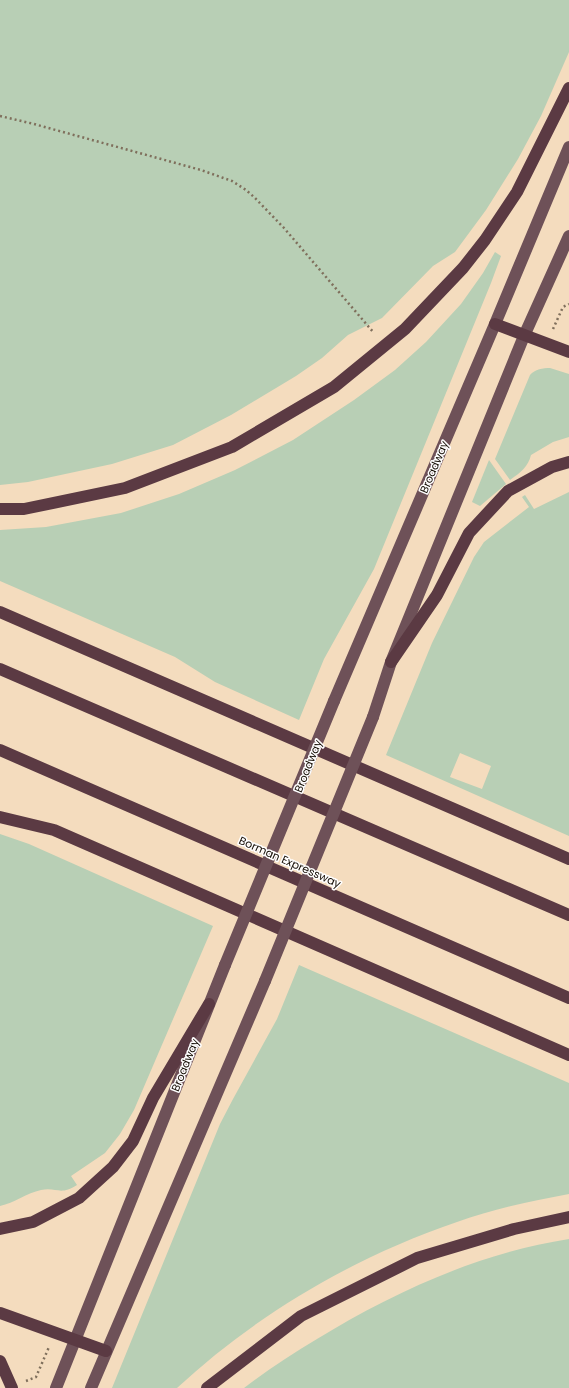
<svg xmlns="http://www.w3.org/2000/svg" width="569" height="1388" font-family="Poppins,sans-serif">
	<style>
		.green { fill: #b8cfb5; fill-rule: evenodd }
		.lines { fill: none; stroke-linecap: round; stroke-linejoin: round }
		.path { stroke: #7f6f5c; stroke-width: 2.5; stroke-dasharray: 2 3; stroke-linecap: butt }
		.primary { stroke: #6e5158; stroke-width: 12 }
		.highway { stroke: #5b3a43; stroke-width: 12 }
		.primary-bridge { stroke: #6e5158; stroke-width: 12 }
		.labels { text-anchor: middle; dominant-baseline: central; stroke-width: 3; stroke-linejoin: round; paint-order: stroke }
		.street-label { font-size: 11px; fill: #140c03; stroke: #fff }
	</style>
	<rect width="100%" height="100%" fill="#f4dcbe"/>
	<!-- green -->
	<g class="green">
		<polygon points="0,0 569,0 569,52 541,116 518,159 486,210 455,252 433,266 382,318 348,335 322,358 296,376 231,415 173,445 112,464 28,482 0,485"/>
		<polygon points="495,252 501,256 491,283 374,569 324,659 299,720 215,682 175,657 0,581 0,530 46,527 121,513 179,494 235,470 293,440 354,400 395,370 426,342 461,304 483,273"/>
		<path d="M550,368l19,6v63l-16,5 -22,13c-3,12 -10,17 -21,25l-15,-21 35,-84c5,-6 13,-7 20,-7z"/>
		<polygon points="489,460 506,484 480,506 472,502"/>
		<path d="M569,492v344l-183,-81 46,-112 42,-86 10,-15 45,-35 -7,-10 3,-2 9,14zM460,753l31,13 -9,23 -32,-12z"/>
		<path d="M0,834l29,10 184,82 -79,184 -14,24 -15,19 -34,23 6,9c-17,11 -20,2 -36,5 -14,3 -27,13 -41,16z"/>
		<path d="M299,965l270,118v111c-38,7 -76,15 -112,28 -103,35 -200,92 -280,166h-65l108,-264 13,-25 44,-80z"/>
		<path d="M569,1239v149h-325c23,-18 48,-34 73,-49 77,-47 162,-86 252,-100z"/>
	</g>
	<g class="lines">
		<!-- path -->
		<g class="path">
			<polyline points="0,116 34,124 201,170 232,181 246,190 254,197 284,228 374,333"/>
			<polyline points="553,329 563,307 569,304"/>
			<polyline points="26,1381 36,1377 49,1347"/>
		</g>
		<!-- primary -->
		<g class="primary">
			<polyline points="334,701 495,324 569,147"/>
			<polyline points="373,717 391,662 524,336 569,236"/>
			<polyline points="56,1388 225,965"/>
			<polyline points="91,1388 265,981"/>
		</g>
		<!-- highway -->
		<g class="highway">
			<polyline points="495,324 569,352"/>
			<polyline points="0,509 24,509 125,488 232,447 334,387 405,329 463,268 485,240 517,192 569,88"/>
			<polyline points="0,612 569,859"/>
			<polyline points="391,662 437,595 469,533 508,491 552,467 569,462"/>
			<polyline points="0,669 569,915"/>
			<path d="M0,750c190,82 379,166 569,248"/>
			<polyline points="0,817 54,830 569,1055"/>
			<polyline points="0,1229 33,1222 79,1198 113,1167 133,1141 153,1098 209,1004"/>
			<polyline points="0,1313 106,1351"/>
			<polyline points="0,1361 12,1388"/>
			<polyline points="207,1388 301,1316 417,1258 514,1229 569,1217"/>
		</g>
		<!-- primary-bridge -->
		<g class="primary-bridge">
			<polyline points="225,965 334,701"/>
			<polyline points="265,981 373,717"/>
		</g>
	</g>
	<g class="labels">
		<!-- street labels -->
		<g class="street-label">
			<text transform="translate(434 467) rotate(-67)">Broadway</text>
			<text transform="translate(308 766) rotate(-68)">Broadway</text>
			<text transform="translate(290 862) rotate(24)">Borman Expressway</text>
			<text transform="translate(185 1065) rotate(-68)">Broadway</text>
		</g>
	</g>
</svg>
